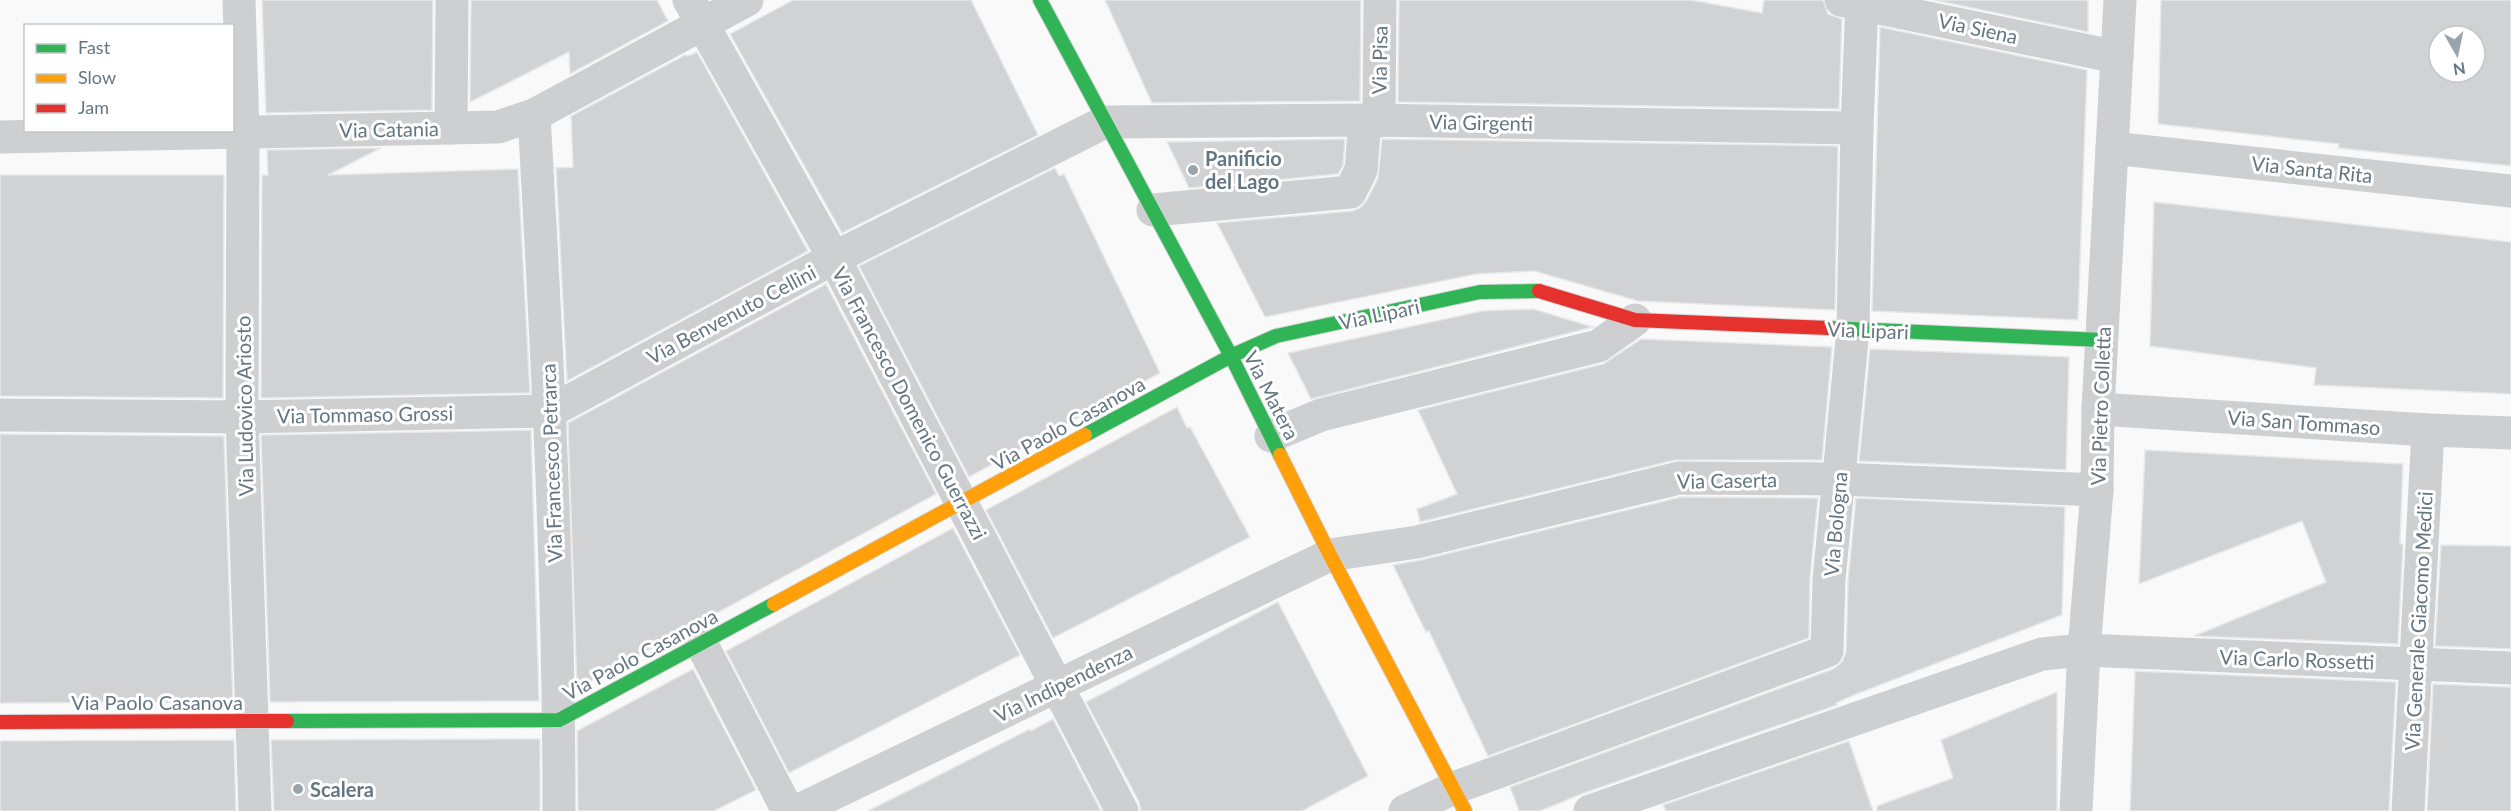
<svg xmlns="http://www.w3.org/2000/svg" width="2511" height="811" font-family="Lato,sans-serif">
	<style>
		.building { fill: #d0d2d3; stroke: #e8e8e8; stroke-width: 1.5; fill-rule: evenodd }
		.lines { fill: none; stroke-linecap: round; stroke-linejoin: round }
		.fast-casing { stroke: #d5d6d7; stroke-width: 16 }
		.slow-casing { stroke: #d5d6d7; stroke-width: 16 }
		.jam-casing { stroke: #d5d6d7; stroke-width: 16 }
		.street { stroke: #cecfd0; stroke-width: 33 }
		.fast { stroke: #30b455; stroke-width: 14 }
		.slow { stroke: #ff9f0a; stroke-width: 14 }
		.jam { stroke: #e5322d; stroke-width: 14 }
		.poi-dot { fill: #99a4ac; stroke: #fff; stroke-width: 2 }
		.labels { text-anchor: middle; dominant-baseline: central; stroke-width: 6; stroke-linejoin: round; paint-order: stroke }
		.street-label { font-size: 20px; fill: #657683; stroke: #fff }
		.poi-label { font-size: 20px; font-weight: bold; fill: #657683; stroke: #fff; text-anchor: start }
	</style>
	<rect width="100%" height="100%" fill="#f9f9f9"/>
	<!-- building -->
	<g class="building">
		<polygon points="262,0 433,0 432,110 266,113"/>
		<polygon points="471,0 657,0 668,21 570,74 569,52 470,102"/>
		<polygon points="793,0 971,0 1038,135 842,233 730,34"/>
		<polygon points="1105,0 1361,0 1360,101 1152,103"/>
		<polygon points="1399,0 1691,0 1762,13 1764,0 1823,0 1828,14 1842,19 1839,109 1398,102"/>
		<polygon points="1934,0 2088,0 2088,32"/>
		<path d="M2161,0h350v166l-173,-18 1,-4 -181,-20zM2439,36h36v36h-36z"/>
		<polygon points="1880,27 2087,70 2078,320 1872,311"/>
		<polygon points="697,52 808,251 567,381 556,168 573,167 571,116 685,55 688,56"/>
		<polygon points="1345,139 1343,165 1338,174 1189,188 1167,142"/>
		<polygon points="1382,139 1838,146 1835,310 1638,301 1534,271 1476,274 1265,317 1217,223 1352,211 1360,208 1367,200 1378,178"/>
		<polygon points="381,148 328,175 518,169 530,393 261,398 262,175 268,175 267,150"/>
		<polygon points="1055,168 1059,176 1064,174 1160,373 969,477 859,266"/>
		<polygon points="0,175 224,175 223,398 0,396"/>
		<polygon points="2154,202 2511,242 2511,394 2314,385 2316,368 2150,346"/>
		<polygon points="826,284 936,494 577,689 568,423"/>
		<polygon points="1533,309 1593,327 1311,399 1288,353 1482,311"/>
		<polygon points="1641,339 1832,347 1822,460 1675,460 1420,522 1417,509 1457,494 1418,410 1603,364"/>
		<polygon points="1870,349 2069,357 2066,470 1859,461"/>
		<polygon points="1177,407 1187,428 1190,427 1250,537 1053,638 986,510"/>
		<polygon points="531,430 539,701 270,702 261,435"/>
		<polygon points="0,434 224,436 233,702 0,703"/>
		<polygon points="2145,450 2403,464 2400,544 2403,544 2398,644 2194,636 2326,582 2302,521 2139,584"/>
		<polygon points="1681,497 1818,498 1810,578 1809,638 1488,756 1429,631 1426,632 1393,565 1421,560"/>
		<polygon points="1856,498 2065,507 2062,615 1854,695 1836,703 1837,705 1584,793 1540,811 1519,811 1510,787 1833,669 1842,662 1846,652 1848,581"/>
		<polygon points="953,528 1020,655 789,773 726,651"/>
		<polygon points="2441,545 2511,546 2511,649 2435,646"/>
		<polygon points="1278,602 1368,776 1302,811 1141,811 1139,802 1086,702"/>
		<polygon points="693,669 756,790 714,811 578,811 577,731"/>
		<polygon points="2135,671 2396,682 2389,811 2130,811"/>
		<polygon points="2433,684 2511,687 2511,811 2427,811"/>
		<polygon points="2057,692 2057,811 1877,811 1877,806 1953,778 1941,740"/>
		<polygon points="1053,719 1101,811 868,811 1030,729 1031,731"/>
		<polygon points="540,739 540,811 274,811 271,740"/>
		<polygon points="234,740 236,811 0,811 0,741"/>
		<polygon points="1849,741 1873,811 1666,811 1663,805"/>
	</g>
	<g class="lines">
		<defs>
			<g id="fast">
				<polyline points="1040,0 1231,356 1280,455"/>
				<polyline points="1829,328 2102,340"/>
				<polyline points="1085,435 1231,356 1276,336 1480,292 1539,291"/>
				<polyline points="287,721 559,720 774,604"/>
			</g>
			<g id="slow">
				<polyline points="1280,455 1330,555 1465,811"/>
				<polyline points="774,604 1085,435"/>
			</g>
			<g id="jam">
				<polyline points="1539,291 1635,320 1829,328"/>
				<polyline points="0,722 287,721"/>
			</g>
		</defs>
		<!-- fast casing -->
		<use href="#fast" class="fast-casing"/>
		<!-- slow casing -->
		<use href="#slow" class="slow-casing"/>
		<!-- jam casing -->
		<use href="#jam" class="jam-casing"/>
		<!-- street -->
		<g class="street">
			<polyline points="239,0 243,132 242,417 255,811"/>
			<polyline points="689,0 834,258 1122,811"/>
			<polyline points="1841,0 2117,57"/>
			<path d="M534,115c13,232 25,464 25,696"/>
			<polyline points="1379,121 1380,0"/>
			<polyline points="451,128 452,0"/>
			<polyline points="0,137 498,127 534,115 747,0"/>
			<polyline points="2112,148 2511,191"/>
			<polyline points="1153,210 1350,192 1361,170 1365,120"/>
			<polyline points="2098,409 2428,430 2511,433"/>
			<polyline points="0,415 242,417 551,411 834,258 1105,122 1365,120 1857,128"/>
			<polyline points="1271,436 1321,415 1598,346 1635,320"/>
			<polyline points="701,643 788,811"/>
			<polyline points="797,811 1330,555 1417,542 1679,478 1839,479 2097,490"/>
			<polyline points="1405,811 1454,788 1827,651 1829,580 1853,329 1857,128 1862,0"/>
			<polyline points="1590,811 2042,654 2084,650 2511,668"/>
			<polyline points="2076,811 2084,650 2097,490 2098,409 2120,0"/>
			<polyline points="2408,811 2428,430"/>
		</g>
		<!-- fast -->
		<use href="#fast" class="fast"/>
		<!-- slow -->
		<use href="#slow" class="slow"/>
		<!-- jam -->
		<use href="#jam" class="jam"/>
	</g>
	<!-- markers -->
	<g class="poi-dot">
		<circle cx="1193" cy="170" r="6"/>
		<circle cx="298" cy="789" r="6"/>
	</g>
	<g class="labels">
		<!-- street labels -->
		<g class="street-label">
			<text transform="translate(1978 28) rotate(12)">Via Siena</text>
			<text transform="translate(1379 60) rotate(-89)">Via Pisa</text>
			<text transform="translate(1481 122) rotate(1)">Via Girgenti</text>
			<text transform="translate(389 129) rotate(-1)">Via Catania</text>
			<text transform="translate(2312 169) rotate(6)">Via Santa Rita</text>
			<text transform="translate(731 314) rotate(-28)">Via Benvenuto Cellini</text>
			<text transform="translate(1379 314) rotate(-12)">Via Lipari</text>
			<text transform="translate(1868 330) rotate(2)">Via Lipari</text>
			<text transform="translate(1272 395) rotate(63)">Via Matera</text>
			<text transform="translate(910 403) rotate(62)">Via Francesco Domenico Guerrazzi</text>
			<text transform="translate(244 406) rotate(-91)">Via Ludovico Ariosto</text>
			<text transform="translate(2100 406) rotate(-88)">Via Pietro Colletta</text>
			<text transform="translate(365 414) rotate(-1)">Via Tommaso Grossi</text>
			<text transform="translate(2304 422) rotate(4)">Via San Tommaso</text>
			<text transform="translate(1068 423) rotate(-29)">Via Paolo Casanova</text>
			<text transform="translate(551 463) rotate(-92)">Via Francesco Petrarca</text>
			<text transform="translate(1727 480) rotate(-1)">Via Caserta</text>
			<text transform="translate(1835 524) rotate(-85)">Via Bologna</text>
			<text transform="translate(2418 621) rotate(-87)">Via Generale Giacomo Medici</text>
			<text transform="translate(640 654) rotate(-28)">Via Paolo Casanova</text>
			<text transform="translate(2297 659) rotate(2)">Via Carlo Rossetti</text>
			<text transform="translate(1063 683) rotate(-26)">Via Indipendenza</text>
			<text x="157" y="702">Via Paolo Casanova</text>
		</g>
		<!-- poi labels -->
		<g class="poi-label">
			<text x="1205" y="158">Panificio<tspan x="1205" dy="23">del Lago</tspan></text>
			<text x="310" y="789">Scalera</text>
		</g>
	</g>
	<!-- legend -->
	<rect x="24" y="24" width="210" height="108" fill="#ffffff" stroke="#c1c8cd" stroke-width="1.5"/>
	<rect x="36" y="44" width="30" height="9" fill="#30b455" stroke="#c1c8cd" stroke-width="1.5"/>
	<text x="78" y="54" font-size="18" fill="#657683">Fast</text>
	<rect x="36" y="74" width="30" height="9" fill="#ff9f0a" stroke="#c1c8cd" stroke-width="1.5"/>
	<text x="78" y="84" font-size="18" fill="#657683">Slow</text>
	<rect x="36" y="104" width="30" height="9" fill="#e5322d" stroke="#c1c8cd" stroke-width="1.5"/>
	<text x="78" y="114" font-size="18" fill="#657683">Jam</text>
	<!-- north arrow -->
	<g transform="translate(2457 54) rotate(171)"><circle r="28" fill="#ffffff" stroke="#c1c8cd" stroke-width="1.5"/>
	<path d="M0-4.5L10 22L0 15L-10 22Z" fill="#99a4ac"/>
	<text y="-9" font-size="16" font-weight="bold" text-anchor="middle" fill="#657683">N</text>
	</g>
</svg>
